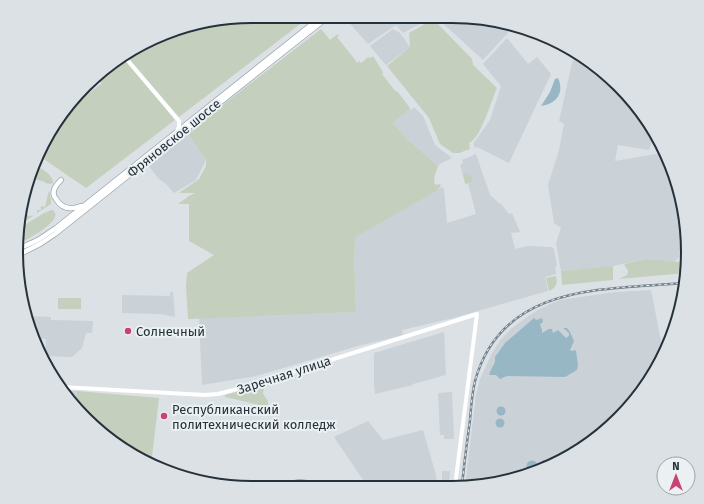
<svg xmlns="http://www.w3.org/2000/svg" width="704" height="504" font-family="'Fira Sans',sans-serif">
	<style>
		.built { fill: #cad1d7 }
		.green { fill: #c5cfbd }
		.water { fill: #97b7c5 }
		.lines { fill: none; stroke-linecap: round; stroke-linejoin: round }
		.primary-casing { stroke: #9ba8b1; stroke-width: 6 }
		.secondary { stroke: #fff; stroke-width: 4 }
		.primary { stroke: #fff; stroke-width: 4.5 }
		.rail-casing { stroke: #76848e; stroke-width: 2.5 }
		.rail { stroke: #ebf0f3; stroke-width: 1; stroke-dasharray: 3; stroke-linecap: butt }
		.poi-dot { fill: #c94372; stroke: #ebf0f3; stroke-width: 1.5 }
		.labels { text-anchor: middle; dominant-baseline: central; stroke-width: 4; stroke-linejoin: round; paint-order: stroke }
		.street-label { font-size: 13px; fill: #26323b; stroke: #ebf0f3 }
		.poi-label { font-size: 13px; fill: #26323b; stroke: #ebf0f3; text-anchor: start }
		.rim { fill: none; stroke: #26323b; stroke-width: 2 }
	</style>
	<rect width="100%" height="100%" fill="#dce1e5"/>
	<!-- built -->
	<g class="built">
		<polygon points="345,18 419,19 420,24 403,33 396,25 368,44"/>
		<polygon points="438,19 498,21 514,26 483,60"/>
		<polygon points="393,29 400,33 410,47 386,65 370,46"/>
		<polygon points="507,38 528,64 537,57 551,74 509,163 477,147 475,148 473,144 490,120 501,86 483,64"/>
		<polygon points="577,53 630,97 653,138 649,150 618,145 615,161 662,153 676,176 685,252 674,262 646,259 608,267 561,271 556,243 561,228 554,223 548,185 559,150 564,124 559,121 572,63"/>
		<polygon points="414,107 423,116 435,145 452,158 440,164 438,166 406,138 393,123 410,108 411,110"/>
		<polygon points="188,132 206,160 196,180 174,193 166,184 159,179 147,164"/>
		<polygon points="476,154 490,195 499,203 501,204 509,214 512,213 520,232 511,233 515,249 527,246 551,247 554,249 557,266 555,267 556,274 545,277 548,291 453,318 402,330 403,335 358,346 256,376 202,385 199,318 356,312 354,255 356,237 442,187 444,189 447,223 476,214 469,187 467,182 465,182 460,165 463,163 462,160"/>
		<polygon points="651,290 661,341 666,346 664,357 607,430 556,464 483,486 465,486 476,395 480,379 491,355 500,340 512,328 524,319 536,311 550,304 560,300 616,292"/>
		<polygon points="170,292 173,292 175,317 161,314 122,313 122,295 170,296"/>
		<polygon points="27,316 51,317 51,320 93,321 92,333 86,333 82,348 72,357 46,356 45,354 46,339 33,338"/>
		<polygon points="444,332 446,375 413,384 413,385 375,394 374,385 374,353"/>
		<polygon points="64,391 77,391 74,407"/>
		<polygon points="452,392 454,439 444,439 444,435 440,435 438,393"/>
		<polygon points="368,421 383,440 423,430 436,475 437,486 368,487 334,437"/>
		<polygon points="442,471 450,471 449,486 442,486"/>
	</g>
	<!-- green -->
	<g class="green">
		<polygon points="252,16 308,18 179,117 125,54 191,24"/>
		<path d="M423,19h10l39,40 1,6 24,23c-6,13 -16,50 -28,55l1,6 -11,4h-6l-13,-9 -11,-26 -42,-52 23,-19 -1,-14 14,-8z"/>
		<polygon points="321,29 330,40 338,34 339,35 337,37 356,61 357,63 359,61 361,63 368,57 370,58 373,56 383,72 382,74 396,92 397,91 410,108 393,123 406,138 438,166 435,175 434,183 437,185 440,184 441,186 436,191 356,237 354,255 356,312 188,319 186,287 187,273 214,255 189,241 189,204 178,204 189,196 195,193 179,193 199,179 206,166 206,160 190,136 186,133 191,129 194,132 193,128 206,118"/>
		<polygon points="121,55 175,120 86,188 38,155 40,148 63,114 102,83 96,78"/>
		<path d="M35,165c7,4 18,9 18,18l-2,1 -6,-1v-1l-14,-4z"/>
		<polygon points="465,173 469,176 471,175 473,181 465,184 463,174"/>
		<polygon points="49,190 51,200 51,204 37,213 37,210 41,210 41,206 45,207"/>
		<path d="M52,210l2,1c1,2 2,3 1,6 -3,9 -28,23 -37,27v-15l26,-16z"/>
		<polygon points="20,214 31,216 32,215 33,216 18,226"/>
		<polygon points="686,257 687,268 686,273 619,279 627,275 628,271 624,264 646,259 680,262"/>
		<polygon points="613,266 613,280 562,285 561,271"/>
		<path d="M556,276c2,7 0,12 -7,15l-3,-13z"/>
		<rect x="58" y="298" width="23" height="11"/>
		<polygon points="267,383 262,387 264,389 263,394 268,401 268,407 225,397 225,395"/>
		<polygon points="77,391 159,398 151,465 148,464 74,407"/>
	</g>
	<!-- water -->
	<g class="water">
		<path d="M558,78c7,15 -2,26 -17,28l9,-14 5,-13z"/>
		<polygon points="534,318 536,320 542,318 543,322 540,324 542,330 542,333 549,329 552,329 553,333 558,330 566,338 569,336 569,333 563,328 567,328 570,332 574,341 570,350 572,351 575,350 576,351 578,365 577,370 565,377 507,376 500,379 496,375 490,375 489,374 495,362 495,357 505,343"/>
		<circle cx="501" cy="411" r="4.5"/>
		<circle cx="500" cy="423" r="4.5"/>
		<polygon points="543,460 549,460 552,465 541,468 541,463"/>
		<circle cx="532" cy="466" r="5.5"/>
		<path d="M298,479c9,0 18,2 24,8l-26,-1 -2,-6z"/>
		<polygon points="269,481 270,485 275,487 237,488 226,484"/>
	</g>
	<g class="lines">
		<defs>
			<g id="primary">
				<path d="M61,180c-3,3 -6,6 -7,10 -1,4 0,7 2,9 6,10 15,11 25,7"/>
				<polyline points="18,249 38,240 56,228 321,17"/>
				<path d="M18,255l22,-11 15,-10c91,-72 181,-145 273,-217"/>
			</g>
		</defs>
		<!-- primary casing -->
		<use href="#primary" class="primary-casing"/>
		<!-- secondary -->
		<g class="secondary">
			<polyline points="123,55 179,121 179,127 177,131"/>
			<polyline points="62,387 205,395 218,394 245,387 477,314 455,486"/>
		</g>
		<!-- primary -->
		<use href="#primary" class="primary"/>
		<defs>
			<path id="rail" d="M462,486c2,-22 5,-44 8,-66 1,-13 2,-27 5,-39 27,-98 129,-91 208,-98"/>
		</defs>
		<!-- rail casing -->
		<use href="#rail" class="rail-casing"/>
		<!-- rail -->
		<use href="#rail" class="rail"/>
	</g>
	<!-- markers -->
	<g class="poi-dot">
		<circle cx="128" cy="331" r="4"/>
		<circle cx="164" cy="416" r="4"/>
	</g>
	<g class="labels">
		<!-- street labels -->
		<g class="street-label">
			<text transform="translate(174 138) rotate(-39)">Фряновское шоссе</text>
			<text transform="translate(284 375) rotate(-18)">Заречная улица</text>
		</g>
		<!-- poi labels -->
		<g class="poi-label">
			<text x="136" y="331">Солнечный</text>
			<text x="172" y="409">Республиканский<tspan x="172" dy="15">политехнический колледж</tspan></text>
		</g>
	</g>
	<!-- crop -->
	<path d="M0 0H704V504H0ZM252 23H452A229 229 0 0 1 681 252V252A229 229 0 0 1 452 481H252A229 229 0 0 1 23 252V252A229 229 0 0 1 252 23Z" fill="#dbe1e4" fill-rule="evenodd"/>
	<path class="rim" d="M252 23H452A229 229 0 0 1 681 252V252A229 229 0 0 1 452 481H252A229 229 0 0 1 23 252V252A229 229 0 0 1 252 23Z"/>
	<!-- north arrow -->
	<g transform="translate(676 476)"><circle r="19" fill="#ebf0f3" stroke="#9ca4a9"/>
	<path d="M0-3L7 15L0 10L-7 15Z" fill="#c94372"/>
	<text y="-6" font-size="11" font-weight="bold" text-anchor="middle" fill="#26323b">N</text>
	</g>
</svg>
